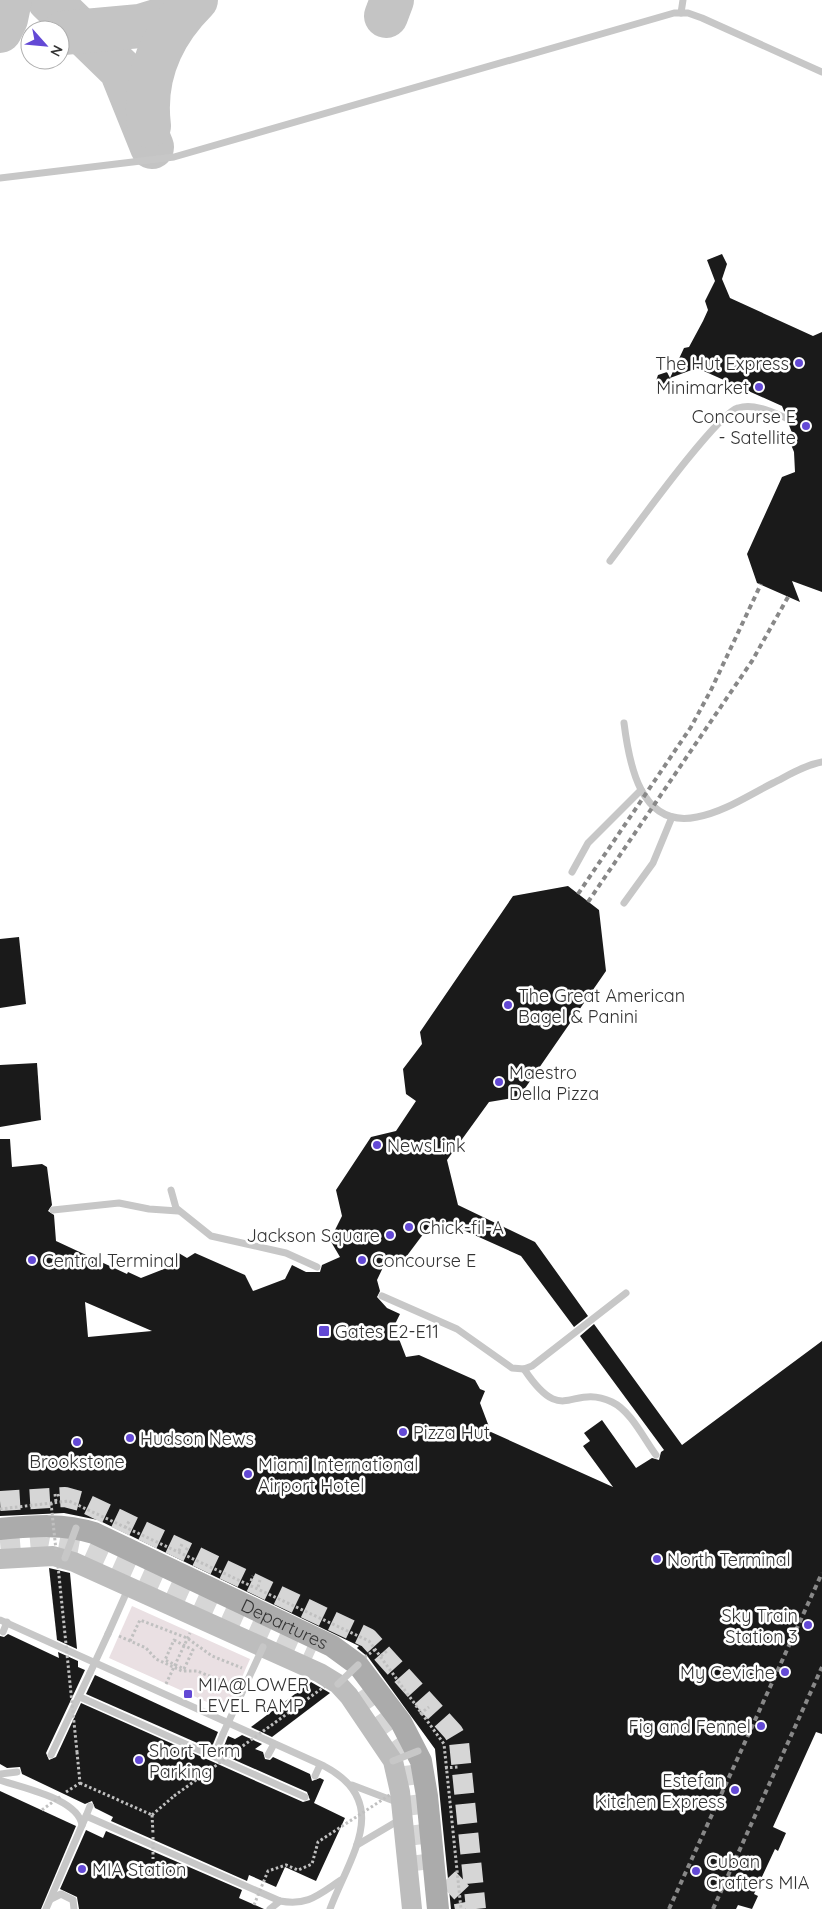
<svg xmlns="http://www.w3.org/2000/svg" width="822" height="1909" font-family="Quicksand,sans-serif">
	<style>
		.green { fill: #eae0e3 }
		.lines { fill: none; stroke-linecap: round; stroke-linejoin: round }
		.taxiway { stroke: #c4c4c4; stroke-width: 44 }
		.building { fill: #1a1a1a; fill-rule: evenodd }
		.secondary-tunnel { stroke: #d6d6d6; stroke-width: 20; stroke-dasharray: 20 10; stroke-linecap: butt }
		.path { stroke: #c0c0c0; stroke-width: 3; stroke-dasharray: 2.5 2.5; stroke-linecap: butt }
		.lane { stroke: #c7c7c7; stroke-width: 7 }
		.secondary { stroke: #bdbdbd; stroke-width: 20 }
		.primary { stroke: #ababab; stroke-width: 22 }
		.rail { stroke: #888; stroke-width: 4; stroke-dasharray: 5 4; stroke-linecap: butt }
		.path-bridge { stroke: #c0c0c0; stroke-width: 3; stroke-dasharray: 2.5 2.5; stroke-linecap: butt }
		.lane-bridge { stroke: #c7c7c7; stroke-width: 7 }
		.poi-dot { fill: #6349d5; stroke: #fff; stroke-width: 2 }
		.labels { text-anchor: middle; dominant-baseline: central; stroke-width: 5; stroke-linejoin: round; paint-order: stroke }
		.poi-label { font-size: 18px; fill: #333; stroke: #fff; text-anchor: start }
		.street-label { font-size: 18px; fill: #333; stroke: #fff }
	</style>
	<rect width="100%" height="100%" fill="#fff"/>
	<!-- green -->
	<polygon class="green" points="132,1606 250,1659 227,1711 109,1658"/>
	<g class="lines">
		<!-- taxiway -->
		<g class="taxiway">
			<polyline points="49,0 121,70 152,147"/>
			<polyline points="386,16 392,0"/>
			<polyline points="0,31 6,19 10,0"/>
			<polyline points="63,33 140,26 163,19 193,2"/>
			<path d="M149,126c-6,-49 13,-92 47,-126"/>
		</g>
	</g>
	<!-- building -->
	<g class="building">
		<polygon points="722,254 727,264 722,279 730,298 813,336 822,332 822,592 792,581 800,602 757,583 747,554 782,477 795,472 794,452 788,437 793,435 788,423 791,420 791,415 784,411 782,406 697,368 670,378 673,386 660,391 656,381 658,375 667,372 670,378 684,348 689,347 703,321 708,310 705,301 715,281 707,260"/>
		<path d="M568,886l31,24 7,61 -87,126 -30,5 -42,58 11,45 77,37 53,74 -14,11 -53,-71 -80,-36 -5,8 -6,-3 -24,32 -20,4 -9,19 3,11 -3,6 10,11 13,6 -6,12 12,31 13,-2 56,25 5,9 5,2 -5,12 11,29 122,55 -30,-41 7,-5 -6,-8 18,-13 34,48 16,-10 7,2 2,-8 3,-2 -84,-114 14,-12 88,121 140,-104v393l-6,-2 -43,95 13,6 -8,18 -3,-2 -21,45 4,2 -6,13 -14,-4 -2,4h-285l-16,-160 -67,-92 -11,-9 2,-2 -261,-126 -34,-7 -64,3v-377h10l2,28 30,-3 5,3 5,38 -4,6 6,4 2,26 71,33 1,-2 13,6 28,-11 8,-15 10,6 8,-5 50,22 8,16 32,-12 7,-14 14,7h14l2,-7 18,-8 -10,-17 12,-24 -6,-26 35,-53 25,-6 20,-30 -10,-7 -3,-25 19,-25 -2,-12 93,-136zM85,1302l67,29 -64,6z"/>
		<polygon points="19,937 26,1004 0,1008 0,939"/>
		<polygon points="37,1063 41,1120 0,1127 0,1065"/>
		<polygon points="49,1568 70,1573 77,1649 57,1640"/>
		<polygon points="8,1634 59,1658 58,1652 78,1661 78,1667 85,1670 46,1753 49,1760 56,1757 81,1703 303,1802 310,1800 307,1792 221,1754 228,1736 235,1739 242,1735 262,1744 255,1749 263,1752 265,1759 270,1760 273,1757 310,1774 312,1781 320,1778 324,1780 314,1803 345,1818 316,1881 285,1867 276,1887 249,1875 247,1881 111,1821 113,1817 95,1808 92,1801 85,1804 22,1774 20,1767 7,1768 0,1764 0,1636 4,1637"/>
		<polygon points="95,1675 218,1732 211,1749 86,1694"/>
		<polygon points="311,1682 330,1693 272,1737 251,1727"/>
		<polygon points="0,1791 76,1826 41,1909 0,1909"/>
		<polygon points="86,1830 103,1838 106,1831 242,1890 239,1898 264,1909 79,1909 77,1897 60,1889"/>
	</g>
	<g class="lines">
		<!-- secondary-tunnel -->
		<g class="secondary-tunnel">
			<polyline points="0,1501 65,1497 80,1501 368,1638 453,1732 459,1742 476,1909"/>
			<polyline points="0,1542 47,1538 80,1544 316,1650"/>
			<polyline points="363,1689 401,1743 409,1760 423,1870"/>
			<polyline points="448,1878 462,1893 465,1909"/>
		</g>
		<!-- path -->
		<g class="path">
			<polyline points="55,1494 56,1502"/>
			<polyline points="58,1494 59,1498"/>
			<polyline points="125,1528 130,1520"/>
			<polyline points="186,1550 188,1547"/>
			<polyline points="179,1551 182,1544"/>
			<polyline points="251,1581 253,1576"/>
			<polyline points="258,1587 260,1580"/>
			<polyline points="119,1636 146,1648 156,1659 182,1671 197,1671 234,1686"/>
			<polygon points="174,1640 193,1650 184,1669 165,1660"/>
			<polyline points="130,1641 140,1620 187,1638 212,1656 242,1668"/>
			<polyline points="381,1656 387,1651"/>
			<polyline points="166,1684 190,1633"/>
			<polyline points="420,1714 429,1707"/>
			<polyline points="77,1752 80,1783"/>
			<polyline points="445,1768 458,1767"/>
			<polyline points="80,1783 152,1815"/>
			<polyline points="66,1792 80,1783"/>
			<polyline points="152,1815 174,1796"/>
			<polyline points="152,1815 153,1834"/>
		</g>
		<!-- lane -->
		<g class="lane">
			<polyline points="681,13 683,0"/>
			<polyline points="0,178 174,157 674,13 688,13 702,18 822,72"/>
			<path d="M610,561c20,-26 106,-147 128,-153 16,-5 34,4 48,10"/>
			<path d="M624,723c5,40 16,106 73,94 27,-5 52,-22 76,-34 16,-8 32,-18 49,-21"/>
			<polyline points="572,872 588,843 641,790"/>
			<polyline points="624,903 653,863 672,817"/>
			<polyline points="171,1190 176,1208 211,1236 286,1253 317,1267"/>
			<polyline points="53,1210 119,1203 149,1209 178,1211"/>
			<polyline points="382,1296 457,1329 512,1368 524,1369 532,1366 626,1293"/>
			<path d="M524,1369c40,60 46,13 88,33 19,9 32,37 44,53"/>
			<path d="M0,1620l324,146c69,36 26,90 6,143"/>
			<polyline points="3,1632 7,1622"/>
			<polyline points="108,1634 128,1589"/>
			<polyline points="80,1697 305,1797"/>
			<polyline points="51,1755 90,1673"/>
			<polyline points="268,1755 274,1744"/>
			<polyline points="214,1756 223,1734"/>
			<polyline points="0,1774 17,1772"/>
			<polyline points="315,1776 320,1765"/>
			<path d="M0,1780c21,8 78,18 82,45"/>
			<polyline points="352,1785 394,1801"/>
			<polyline points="86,1816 90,1806"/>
			<polyline points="357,1845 396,1822"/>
			<polyline points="51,1899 61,1894 73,1900 74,1909"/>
			<path d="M46,1909l40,-93 194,85c28,5 38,-6 61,-21"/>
			<polyline points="270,1909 280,1901"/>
		</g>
		<!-- secondary -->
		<polyline class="secondary" points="0,1559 53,1556 74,1562 320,1673 338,1684 349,1696 393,1761 400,1792 412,1909"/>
		<!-- primary -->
		<path class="primary" id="s1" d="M0,1529c33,-3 63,-6 94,4l238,113 26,19 43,57 20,39 6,35 11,113"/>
		<!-- rail -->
		<g class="rail">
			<polyline points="578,894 691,727 711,690 761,584"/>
			<polyline points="588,902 752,661 788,597"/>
			<polyline points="669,1909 822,1573"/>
			<polyline points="713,1909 822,1667"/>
		</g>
		<!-- path-bridge -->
		<g class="path-bridge">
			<polyline points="51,1503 56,1550"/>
			<polyline points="0,1509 69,1501 369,1641 444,1744 461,1909"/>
			<polyline points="58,1566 77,1752"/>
			<polyline points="365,1657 376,1649"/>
			<polyline points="174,1796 328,1684"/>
			<polyline points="42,1810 61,1796"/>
			<polyline points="153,1837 153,1859"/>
			<polyline points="254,1905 268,1871 286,1865 298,1870 312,1864 318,1842 391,1794"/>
		</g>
		<!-- lane-bridge -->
		<g class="lane-bridge">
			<polyline points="65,1558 76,1528"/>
			<polyline points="90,1673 108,1634"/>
			<polyline points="338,1684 358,1665"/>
			<polyline points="223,1734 263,1647"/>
			<polyline points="393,1761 418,1751"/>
		</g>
	</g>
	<!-- markers -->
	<g class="poi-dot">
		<circle cx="799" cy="363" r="5"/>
		<circle cx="759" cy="387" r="5"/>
		<circle cx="806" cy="426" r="5"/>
		<circle cx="508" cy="1005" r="5"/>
		<circle cx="499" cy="1082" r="5"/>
		<circle cx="377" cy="1145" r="5"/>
		<circle cx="409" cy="1227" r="5"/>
		<circle cx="390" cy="1235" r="5"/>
		<circle cx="32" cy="1260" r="5"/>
		<circle cx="362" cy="1260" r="5"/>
		<rect x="318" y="1325" width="12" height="12" rx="2.5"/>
		<circle cx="403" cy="1432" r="5"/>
		<circle cx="130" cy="1438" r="5"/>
		<circle cx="77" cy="1442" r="5"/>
		<circle cx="248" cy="1474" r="5"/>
		<circle cx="657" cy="1559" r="5"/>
		<circle cx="808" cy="1625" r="5"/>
		<circle cx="785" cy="1672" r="5"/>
		<rect x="183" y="1689" width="10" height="10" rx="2.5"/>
		<circle cx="761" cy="1726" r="5"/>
		<circle cx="139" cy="1760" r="5"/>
		<circle cx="735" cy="1790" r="5"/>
		<circle cx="82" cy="1869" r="5"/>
		<circle cx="696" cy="1871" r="5"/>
	</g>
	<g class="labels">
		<!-- poi labels -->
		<g class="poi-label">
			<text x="789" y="363" text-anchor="end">The Hut Express</text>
			<text x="749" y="387" text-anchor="end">Minimarket</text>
			<text x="796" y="416" text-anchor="end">Concourse E<tspan x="796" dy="21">- Satellite</tspan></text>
			<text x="518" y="995">The Great American<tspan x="518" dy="21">Bagel &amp; Panini</tspan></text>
			<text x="509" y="1072">Maestro<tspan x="509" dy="21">Della Pizza</tspan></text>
			<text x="387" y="1145">NewsLink</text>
			<text x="419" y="1227">Chick-fil-A</text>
			<text x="380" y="1235" text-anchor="end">Jackson Square</text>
			<text x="42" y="1260">Central Terminal</text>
			<text x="372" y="1260">Concourse E</text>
			<text x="335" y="1331">Gates E2-E11</text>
			<text x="413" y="1432">Pizza Hut</text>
			<text x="140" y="1438">Hudson News</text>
			<text x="77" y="1461" text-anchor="middle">Brookstone</text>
			<text x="258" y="1464">Miami International<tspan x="258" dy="21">Airport Hotel</tspan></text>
			<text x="667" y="1559">North Terminal</text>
			<text x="798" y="1615" text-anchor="end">Sky Train<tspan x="798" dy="21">Station 3</tspan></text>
			<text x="775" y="1672" text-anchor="end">My Ceviche</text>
			<text x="198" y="1684">MIA@LOWER<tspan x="198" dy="21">LEVEL RAMP</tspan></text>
			<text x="751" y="1726" text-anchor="end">Fig and Fennel</text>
			<text x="149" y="1750">Short Term<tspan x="149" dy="21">Parking</tspan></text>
			<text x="725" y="1780" text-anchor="end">Estefan<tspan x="725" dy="21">Kitchen Express</tspan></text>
			<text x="706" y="1861">Cuban<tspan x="706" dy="21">Crafters MIA</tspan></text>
			<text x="92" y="1869">MIA Station</text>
		</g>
		<!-- street labels -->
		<g class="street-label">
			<text stroke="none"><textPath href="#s1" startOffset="306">Departures</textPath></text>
		</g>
	</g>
	<!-- north arrow -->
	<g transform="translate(45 45) rotate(117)"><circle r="24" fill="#ffffff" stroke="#adadad"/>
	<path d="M0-4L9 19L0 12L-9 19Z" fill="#6349d5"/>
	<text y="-8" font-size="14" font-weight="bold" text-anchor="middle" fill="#333333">N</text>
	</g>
</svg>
